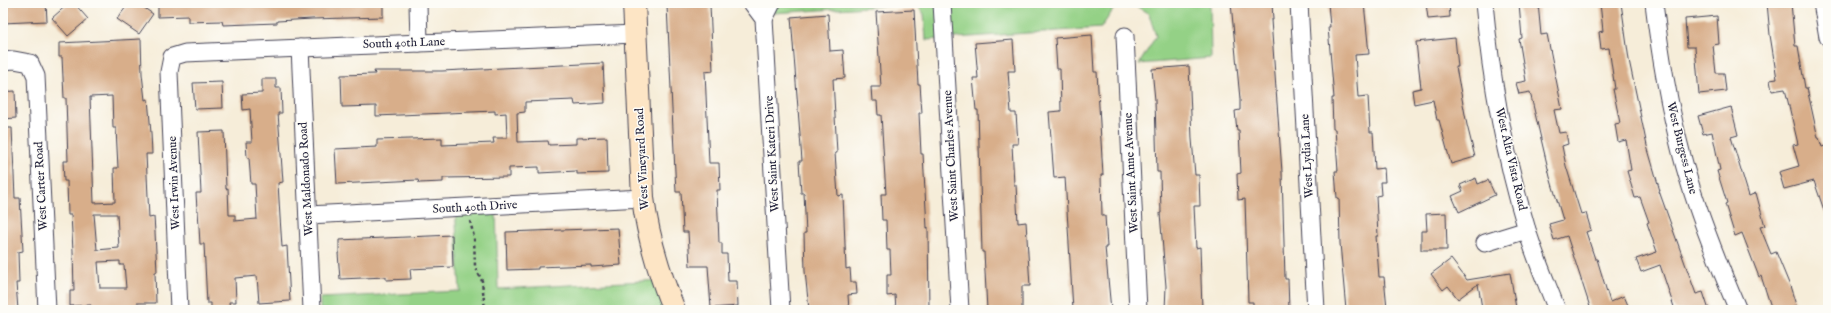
<svg xmlns="http://www.w3.org/2000/svg" width="1831" height="313" font-family="'IM FELL English',serif">
	<style>
		.green { fill: #94d186; stroke: #5b7a60 }
		.building { fill: #d8ae8a; fill-rule: evenodd }
		.lines { fill: none; stroke-linecap: round; stroke-linejoin: round }
		.street-casing { stroke: #424053; stroke-width: 19 }
		.secondary-casing { stroke: #424053; stroke-width: 24 }
		.path { stroke: #424053; stroke-width: 2.5; stroke-dasharray: 3 3; stroke-linecap: butt }
		.street { stroke: #fff; stroke-width: 17 }
		.secondary { stroke: #fde5c5; stroke-width: 22 }
		.labels { text-anchor: middle; dominant-baseline: central; stroke-width: 3; stroke-linejoin: round; paint-order: stroke }
		.street-label { font-size: 12px; fill: #22223b; stroke: #fdfcf7 }
	</style>
	<rect width="100%" height="100%" fill="#fdfcf7"/>
	<filter id="ink" filterUnits="userSpaceOnUse"><feTurbulence type="fractalNoise" baseFrequency=".025" numOctaves="2"/><feDisplacementMap in="SourceGraphic" scale="8" xChannelSelector="R" yChannelSelector="G"/><feConvolveMatrix kernelMatrix="1 2 1 2 8 2 1 2 1" color-interpolation-filters="sRGB"/></filter>
	<filter id="wash" filterUnits="userSpaceOnUse"><feTurbulence type="fractalNoise" baseFrequency=".012" numOctaves="4" result="noise"/><feDisplacementMap in="SourceGraphic" scale="16" xChannelSelector="R" yChannelSelector="G"/><feGaussianBlur stdDeviation="0.9" result="paint"/><feColorMatrix in="noise" values="0 0 0 0 0 0 0 0 0 0 0 0 0 0 0 0 0 1.4 0 .05"/><feComposite in="paint" operator="in"/></filter>
	<g filter="url(#wash)">
		<rect width="100%" height="100%" fill="#f6edd9"/>
		<!-- green -->
		<g class="green">
			<polygon points="777,3 1210,3 1211,58 1139,64 1156,36 1149,14 1136,6 1115,7 1101,28 926,40 924,14 916,4 773,13"/>
			<polygon points="496,206 498,289 661,280 674,310 320,310 320,298 460,291 455,207"/>
		</g>
		<g id="blocks">
			<!-- building -->
			<g class="building">
				<polygon points="3,3 46,3 47,21 3,23"/>
				<polygon points="69,3 74,3 88,19 68,36 52,18"/>
				<polygon points="129,3 137,3 153,14 139,34 117,19"/>
				<polygon points="158,3 383,3 383,17 312,19 277,21 277,23 223,25 222,21 188,22 188,16 158,17"/>
				<polygon points="1231,3 1272,3 1273,20 1271,20 1282,172 1285,279 1288,279 1289,310 1253,310 1253,302 1248,302 1245,199 1238,200 1237,174 1241,173 1239,131 1237,131 1235,111 1240,110 1240,99"/>
				<polygon points="1328,3 1364,3 1369,54 1355,55 1358,97 1368,96 1370,132 1373,132 1375,169 1384,168 1385,182 1380,182 1381,195 1376,196 1378,236 1376,236 1379,277 1384,277 1387,308 1346,310 1340,243 1339,198 1337,198 1335,171 1338,171 1335,129 1333,129 1332,98 1334,98 1328,27 1330,27"/>
				<polygon points="1426,3 1449,3 1450,17 1428,19"/>
				<polygon points="1519,3 1538,3 1541,35 1547,34 1562,109 1554,110 1559,133 1566,132 1568,144 1562,146 1566,166 1581,214 1586,213 1591,230 1586,232 1595,259 1597,259 1610,302 1624,296 1630,310 1591,310 1567,236 1554,240 1549,224 1563,220 1550,177 1530,92 1519,94 1516,83 1526,81 1519,39 1522,38"/>
				<polygon points="1600,3 1621,3 1629,60 1647,146 1660,191 1659,191 1696,294 1703,292 1709,310 1675,310 1660,265 1641,272 1636,259 1657,252 1647,223 1649,222 1640,197 1635,198 1627,171 1631,170 1626,140 1618,142 1615,124 1620,123 1613,89 1615,89 1609,48 1601,49 1599,32 1603,31"/>
				<polygon points="1767,3 1791,3 1795,46 1798,46 1805,88 1807,88 1818,138 1819,138 1822,147 1828,145 1828,216 1826,216 1814,181 1784,189 1779,172 1799,166 1793,145 1798,144 1785,89 1772,91 1770,80 1777,79 1770,35"/>
				<polygon points="710,5 713,71 705,72 709,163 719,163 720,190 717,190 719,243 722,243 722,254 727,254 728,281 737,281 738,306 711,308 708,266 690,266 688,232 683,232 681,192 676,192 667,6"/>
				<polygon points="914,10 918,84 920,84 922,113 919,113 921,154 923,154 927,228 928,227 929,310 896,310 895,295 887,296 887,275 891,275 890,250 887,250 886,220 882,220 881,194 886,194 881,115 878,115 877,101 872,101 871,87 881,87 876,12"/>
				<polygon points="828,14 830,51 843,50 845,78 833,79 837,153 835,153 838,196 843,195 846,269 850,268 851,282 856,282 857,294 848,295 849,310 809,310 805,271 804,233 806,233 804,193 801,193 799,161 802,161 791,17"/>
				<polygon points="1717,16 1719,44 1713,45 1716,73 1724,73 1726,91 1699,94 1695,47 1687,47 1685,19"/>
				<polygon points="1092,35 1094,72 1097,72 1103,175 1101,175 1102,216 1105,216 1107,247 1105,247 1111,310 1073,310 1065,177 1054,178 1049,112 1061,111 1060,69 1057,69 1055,38"/>
				<polygon points="1455,38 1458,67 1456,67 1467,125 1475,157 1451,164 1439,120 1437,120 1433,100 1414,104 1412,90 1421,88 1416,42"/>
				<path d="M141,39l1,35 3,26 3,-1 3,34 1,21h-6l3,64 5,-1 1,15 2,40h-2l1,31h-19v7h-46v-5l-21,1v-15h4l-1,-40 -2,-36h-3l-1,-34h-3l-1,-20h5l-2,-63h-2l-2,-41h-3v-14zM112,96l1,32h3l2,40h-4l1,34 -21,1 -4,-106zM94,214h23l2,34 -22,2zM120,261v4h4l2,23h-26l-2,-26z"/>
				<polygon points="1013,40 1015,71 1008,71 1011,113 1016,113 1018,144 1012,144 1014,185 1016,185 1018,223 1026,222 1030,286 1022,286 1022,310 987,310 984,252 982,252 978,110 976,110 973,78 978,78 975,43"/>
				<polygon points="603,63 605,103 575,105 574,100 525,102 525,112 517,113 518,142 548,141 549,145 576,144 576,138 607,137 608,173 577,174 577,171 539,173 539,167 509,168 509,177 443,178 443,182 419,183 418,180 337,184 335,149 377,147 377,140 442,138 442,145 494,143 493,138 507,138 506,113 495,114 495,111 376,116 376,106 342,107 341,75 375,74 374,71 442,71"/>
				<polygon points="1189,66 1192,139 1195,175 1199,175 1200,206 1194,206 1196,248 1200,247 1202,310 1165,310 1166,286 1160,213 1161,213 1160,172 1157,172 1155,100 1152,69"/>
				<polygon points="262,79 276,79 276,88 281,88 282,113 278,113 283,182 278,183 280,217 282,247 287,246 290,301 259,303 257,276 235,278 236,302 229,302 230,310 211,310 211,303 207,303 204,244 200,244 198,210 197,210 196,193 201,193 198,132 224,131 226,189 228,188 229,215 235,215 235,221 257,219 255,184 251,184 249,158 247,158 246,142 252,142 250,109 243,110 242,94 262,93"/>
				<polygon points="222,82 223,108 195,109 193,83"/>
				<polygon points="15,91 16,118 3,119 3,92"/>
				<polygon points="1731,107 1738,135 1731,137 1749,196 1756,193 1765,226 1760,227 1771,254 1776,252 1790,286 1796,305 1792,307 1793,310 1772,310 1761,276 1759,277 1742,233 1735,236 1725,204 1727,203 1717,171 1720,170 1712,132 1703,134 1698,116"/>
				<polygon points="3,128 12,128 15,198 20,198 23,251 18,252 19,283 16,283 18,310 3,310"/>
				<polygon points="1476,178 1478,184 1488,180 1495,195 1459,212 1452,196 1463,191 1460,185"/>
				<polygon points="1446,213 1447,250 1421,250 1421,231 1427,231 1426,214"/>
				<polygon points="618,228 621,265 591,267 591,265 538,267 538,269 507,270 506,232"/>
				<polygon points="452,235 453,267 410,269 411,279 386,280 386,277 340,279 338,253 339,253 339,240"/>
				<polygon points="1451,259 1467,280 1510,273 1516,308 1496,310 1496,306 1482,308 1478,284 1458,299 1448,286 1443,290 1431,274"/>
			</g>
		</g>
	</g>
	<g filter="url(#ink)">
		<use href="#blocks" fill-opacity="0" stroke="#424053" stroke-width="1"/>
		<g class="lines">
			<defs>
				<g id="street">
					<polyline points="418,3 419,43"/>
					<polyline points="752,3 764,19 781,310"/>
					<polyline points="942,3 960,310"/>
					<polyline points="1299,3 1316,310"/>
					<path d="M1484,3c7,76 21,154 43,227 8,27 20,54 30,80"/>
					<path d="M1654,3c6,51 15,103 28,153 13,51 35,105 56,154"/>
					<polyline points="1822,3 1828,37"/>
					<polyline points="764,19 772,3"/>
					<polyline points="1125,36 1138,310"/>
					<polyline points="300,48 312,310"/>
					<polyline points="3,61 14,60 30,63 36,76 47,310"/>
					<polyline points="308,215 643,198"/>
					<polyline points="1485,243 1527,230"/>
					<polyline points="179,310 169,72 172,57 185,53 636,34"/>
				</g>
				<path id="secondary" d="M634,3l9,195c5,40 16,75 31,112"/>
			</defs>
			<!-- street casing -->
			<use href="#street" class="street-casing"/>
			<!-- secondary casing -->
			<use href="#secondary" class="secondary-casing"/>
			<!-- path -->
			<polyline class="path" points="470,221 474,237 475,266 482,281 485,310"/>
			<!-- street -->
			<use href="#street" class="street"/>
			<!-- secondary -->
			<use href="#secondary" class="secondary"/>
		</g>
	</g>
	<g class="labels">
		<!-- street labels -->
		<g class="street-label">
			<text transform="translate(404 43) rotate(-2)">South 40th Lane</text>
			<text transform="translate(1682 148) rotate(76)">West Burgess Lane</text>
			<text transform="translate(772 154) rotate(-93)">West Saint Kateri Drive</text>
			<text transform="translate(951 156) rotate(-93)">West Saint Charles Avenue</text>
			<text transform="translate(1307 156) rotate(-93)">West Lydia Lane</text>
			<text transform="translate(642 159) rotate(-93)">West Vineyard Road</text>
			<text transform="translate(1511 159) rotate(77)">West Alta Vista Road</text>
			<text transform="translate(1131 173) rotate(-93)">West Saint Anne Avenue</text>
			<text transform="translate(306 179) rotate(-93)">West Maldonado Road</text>
			<text transform="translate(174 183) rotate(-92)">West Irwin Avenue</text>
			<text transform="translate(41 186) rotate(-93)">West Carter Road</text>
			<text transform="translate(475 207) rotate(-3)">South 40th Drive</text>
		</g>
	</g>
	<!-- margin -->
	<rect width="1831" height="313" fill="none" stroke="#fdfcf7" stroke-width="16"/>
</svg>
